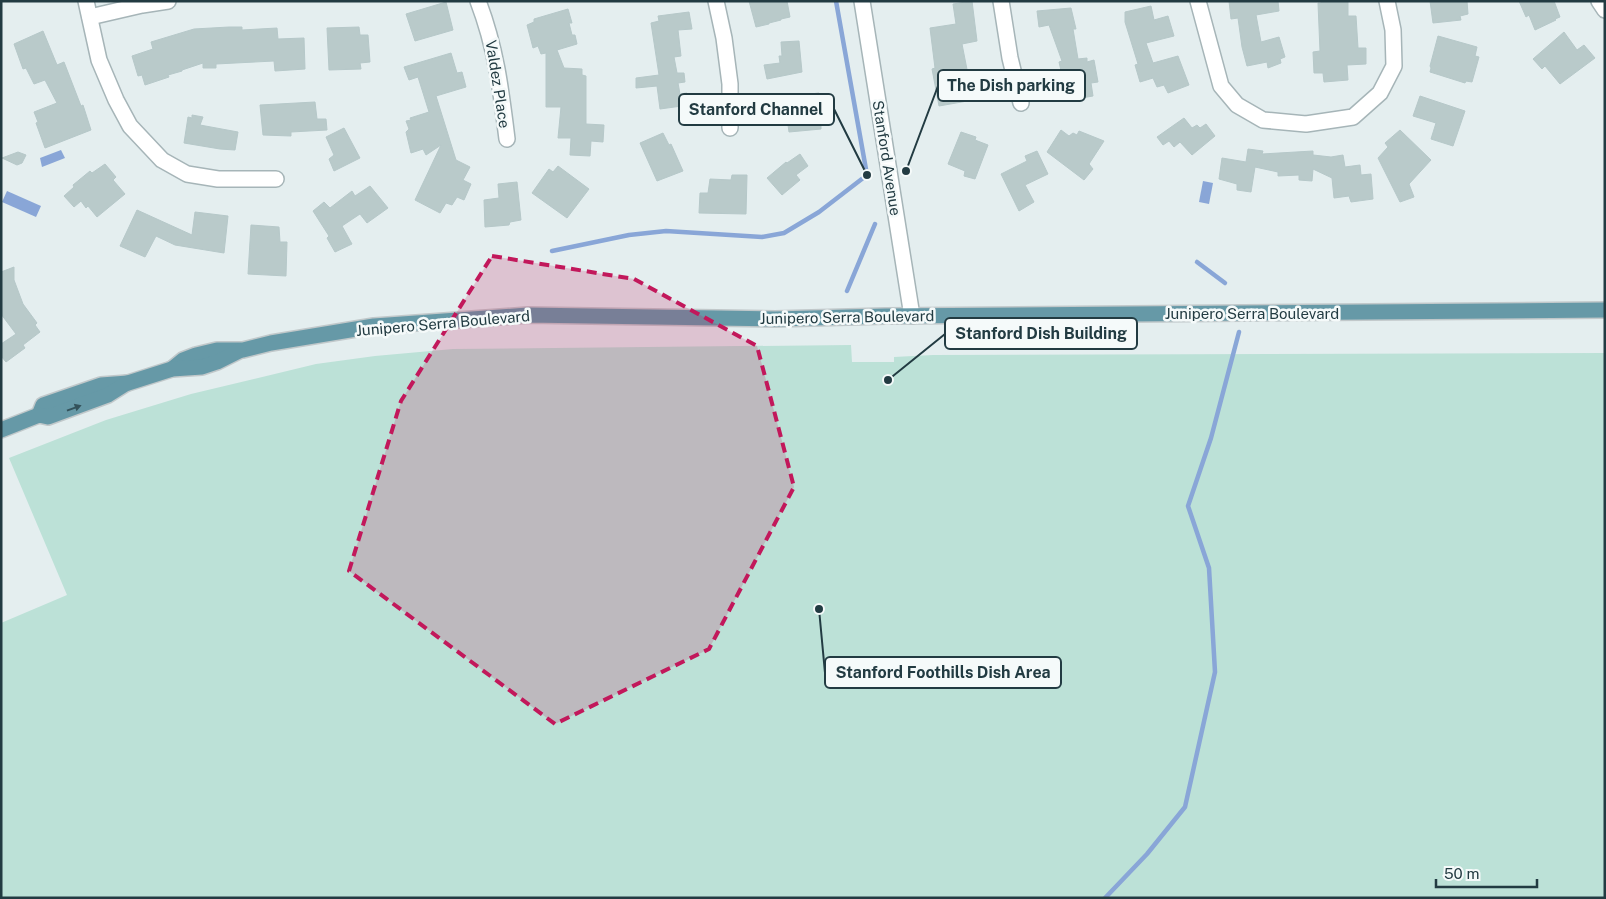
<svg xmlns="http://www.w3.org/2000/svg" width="1606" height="899" font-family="'Public Sans',sans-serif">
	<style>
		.green { fill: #bce1d7 }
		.water { fill: #89a6d7 }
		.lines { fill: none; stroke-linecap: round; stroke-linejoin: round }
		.stream { stroke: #89a6d7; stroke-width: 4.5 }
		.building { fill: #b9caca; stroke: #b6c8c9 }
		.minor-casing { stroke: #a6b5b8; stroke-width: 18 }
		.major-casing { stroke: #c1c8ca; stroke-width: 18 }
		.minor { stroke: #fff; stroke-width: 15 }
		.major { stroke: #6699a7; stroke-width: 15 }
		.oneway { fill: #33525b }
		.marked { fill: #c2185b; fill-opacity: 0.2; stroke: #c2185b; stroke-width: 4; stroke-dasharray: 10 6; stroke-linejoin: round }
		.labels { text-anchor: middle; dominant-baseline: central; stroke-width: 5; stroke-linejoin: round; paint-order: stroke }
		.street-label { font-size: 15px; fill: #223b42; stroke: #f5fafa }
		.leader { fill: none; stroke: #223b42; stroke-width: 2 }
		.callout-dot { fill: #223b42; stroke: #f5fafa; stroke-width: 2 }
		.callout { fill: #f5fafa; stroke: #223b42; stroke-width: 2 }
		.callout-label { font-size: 16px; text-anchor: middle; font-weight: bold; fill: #223b42 }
	</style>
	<rect width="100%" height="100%" fill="#e4eeef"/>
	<!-- green -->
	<polygon class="green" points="851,345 852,362 894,362 894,357 933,355 1605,353 1605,898 1,898 1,623 67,595 9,458 106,420 191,394 316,364 375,356 453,349"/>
	<!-- water -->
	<g class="water">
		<polygon points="61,150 65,158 42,167 40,158"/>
		<polygon points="1203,181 1213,183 1209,204 1199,202"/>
		<polygon points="7,191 41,206 36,217 2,202"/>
	</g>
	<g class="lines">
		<!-- stream -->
		<g class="stream">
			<polyline points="552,251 629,235 666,231 762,237 784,233 819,212 867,175 836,1"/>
			<polyline points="1197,262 1225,283"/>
			<polyline points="847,291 875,224"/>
			<polyline points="1105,898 1147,854 1185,807 1215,672 1209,568 1188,506 1211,438 1239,332"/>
		</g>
	</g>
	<!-- building -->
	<g class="building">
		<polygon points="749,1 787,1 790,17 781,19 781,20 769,23 769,24 756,27"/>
		<polygon points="972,1 977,41 962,44 973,100 939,106 932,69 935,68 930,28 956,24 953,4"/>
		<polygon points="1229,1 1278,1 1279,11 1256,15 1261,42 1279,37 1285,57 1280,59 1281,63 1268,68 1267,62 1247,66 1242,47 1238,18 1231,19"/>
		<polygon points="1321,1 1348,1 1348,16 1356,16 1358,48 1366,48 1366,64 1347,65 1348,80 1324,82 1323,73 1314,73 1313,52 1320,51 1318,3 1321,3"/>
		<polygon points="1430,1 1467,1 1468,14 1460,16 1461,20 1433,23"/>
		<polygon points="1519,1 1554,1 1560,17 1555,19 1556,20 1535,30 1529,15 1526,17"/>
		<polygon points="446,2 453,30 415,41 406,14"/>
		<polygon points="1151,6 1154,20 1168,16 1174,36 1146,43 1153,63 1178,56 1189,85 1168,93 1164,85 1157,87 1153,78 1140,82 1135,65 1138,64 1125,22 1125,12"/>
		<polygon points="1071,8 1076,29 1073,29 1078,59 1087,58 1087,62 1094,60 1098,82 1091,83 1093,96 1070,100 1064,75 1062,75 1059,62 1062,61 1049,25 1039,27 1037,11"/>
		<polygon points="568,9 572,23 569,23 572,35 575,35 577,44 557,50 564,68 582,69 582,75 586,76 586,124 604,125 603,142 591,141 590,156 570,155 571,138 558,138 561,107 546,107 546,53 541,54 538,46 533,48 527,25 534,22 534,19"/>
		<polygon points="689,12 692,29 678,30 681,56 674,57 677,73 684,73 685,82 678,83 680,94 687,93 689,105 660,109 657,86 636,88 636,78 659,75 651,23 659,21 658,16"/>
		<polygon points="229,27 242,27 242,30 277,28 278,39 304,38 305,69 275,71 274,61 216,64 216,68 203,68 203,63 182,70 182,71 168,75 169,77 145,85 142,75 138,76 132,56 153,49 151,42 194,29"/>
		<polygon points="359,27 360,35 368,35 370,62 360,63 361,69 329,70 327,28"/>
		<polygon points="43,31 57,65 64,62 81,106 83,105 91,130 45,148 36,123 38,122 34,112 57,103 45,80 34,84 26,68 23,69 14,44"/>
		<polygon points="1564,32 1577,50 1584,45 1595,58 1560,84 1545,66 1542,69 1533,59"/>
		<polygon points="1438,36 1477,47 1475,56 1479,57 1472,82 1466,81 1465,83 1430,72 1431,68 1430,66"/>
		<polygon points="799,41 802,72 767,79 764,65 780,63 779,56 782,56 781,42"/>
		<polygon points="451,53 457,73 462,72 466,87 436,96 456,160 470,167 463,180 471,184 464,200 457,197 452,205 446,203 440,213 415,200 441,145 426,155 423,149 411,153 406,132 409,129 406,121 411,120 410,118 429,112 418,77 409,80 404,67"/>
		<polygon points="819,93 819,100 823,100 825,118 821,118 821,129 789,132 784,97"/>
		<polygon points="1420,96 1465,111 1453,146 1431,139 1436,123 1413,116"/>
		<polygon points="315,102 317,119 326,119 327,130 291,132 291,136 263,135 260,105"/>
		<polygon points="192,115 203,117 200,125 238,132 235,150 220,149 184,143 188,117 192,118"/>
		<polygon points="1184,118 1192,128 1197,125 1200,128 1206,124 1215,136 1192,155 1180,142 1174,147 1169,141 1163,145 1157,137"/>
		<polygon points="344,128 360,158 334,171 329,159 334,155 326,137"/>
		<polygon points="1061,130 1069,136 1073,133 1077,135 1079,131 1104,141 1089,164 1093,169 1084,180 1047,152"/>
		<polygon points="1400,130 1431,160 1409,184 1414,197 1400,202 1378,158 1388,147 1385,143"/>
		<polygon points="961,132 976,137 975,140 988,145 975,179 964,176 965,171 948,164"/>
		<polygon points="663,133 669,145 671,144 683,171 657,181 640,143"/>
		<polygon points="1248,149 1263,151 1262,154 1313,151 1313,155 1331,157 1343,155 1345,167 1360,165 1361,175 1371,174 1373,199 1351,202 1349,196 1334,198 1332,178 1313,169 1312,181 1299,180 1299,175 1278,176 1278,172 1255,167 1251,192 1237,190 1237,184 1219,179 1222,158 1246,162"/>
		<polygon points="1037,151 1048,174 1025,185 1034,202 1019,211 1001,174 1027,161 1025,156"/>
		<polygon points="18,152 26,155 22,163 17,165 2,158"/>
		<polygon points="800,154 808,166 796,175 800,180 782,195 767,178 786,162 787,163"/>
		<polygon points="105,164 116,177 113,180 125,194 97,217 88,206 86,208 81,201 74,207 64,196 74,187 73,185 90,171 92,173"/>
		<polygon points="558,166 589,189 567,218 532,193 549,169 553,172"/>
		<polygon points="732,175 747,175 746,214 699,213 700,193 708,193 710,179 731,180"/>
		<polygon points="517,182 521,220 510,222 509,225 485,227 484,200 499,198 498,184"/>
		<polygon points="370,186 388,208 367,223 360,214 342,226 352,244 335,252 327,238 329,236 313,211 324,202 330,208 352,191 355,196"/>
		<polygon points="137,210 192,235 195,212 228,216 224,253 175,245 156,236 145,257 120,246"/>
		<polygon points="251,225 279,227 280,242 287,242 286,276 248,274"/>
		<polygon points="14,267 14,280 23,304 37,323 35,325 40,332 23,345 25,348 6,362 1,356 1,344 16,334 1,314 1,272"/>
	</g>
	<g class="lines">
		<defs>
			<g id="minor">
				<polyline points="86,1 99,60 116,100 130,126 162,160 187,174 218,179 276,179"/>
				<path d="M478,1c18,47 23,89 29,138"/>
				<polyline points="716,1 724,38 730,84 730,128"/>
				<polyline points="862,1 912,316"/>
				<polyline points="1001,1 1010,58 1021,103"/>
				<polyline points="1198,1 1221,86 1237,105 1263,120 1306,124 1353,117 1380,93 1394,66 1393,30 1387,1"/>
				<polyline points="1599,1 1605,10"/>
				<polyline points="90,17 142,5 168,1"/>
			</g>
			<g id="major">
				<polyline points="172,369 183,360 196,355 217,350 243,350 271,343 374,326 528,315 775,319 885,316 1605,310"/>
				<polyline points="39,415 43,405 101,385 128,383 172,369 202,367 217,362 239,351"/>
				<polyline points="1,430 39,415 48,417 108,395 127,383"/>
			</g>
		</defs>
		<!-- minor casing -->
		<use href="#minor" class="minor-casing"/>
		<!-- major casing -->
		<use href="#major" class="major-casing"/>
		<!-- minor -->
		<use href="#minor" class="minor"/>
		<!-- major -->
		<use href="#major" class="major"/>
	</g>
	<!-- one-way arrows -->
	<defs><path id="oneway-solid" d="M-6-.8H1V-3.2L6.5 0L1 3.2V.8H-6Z" transform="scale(1.25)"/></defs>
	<use class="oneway" href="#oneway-solid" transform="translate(74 408) rotate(-20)"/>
	<!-- marked area -->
	<path class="marked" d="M492,256l142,23 123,67 37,141 -85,162 -154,75 -206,-153 52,-170z"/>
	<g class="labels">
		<!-- street labels -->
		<g class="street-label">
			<text transform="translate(498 84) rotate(81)">Valdez Place</text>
			<text transform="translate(887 158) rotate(81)">Stanford Avenue</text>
			<text x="1252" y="313">Junipero Serra Boulevard</text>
			<text transform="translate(847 317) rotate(-1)">Junipero Serra Boulevard</text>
			<text transform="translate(443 323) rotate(-5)">Junipero Serra Boulevard</text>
		</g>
	</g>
	<!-- callouts -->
	<path class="leader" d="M906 171L938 86M867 175L834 109M888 380L945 334M819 609L825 673"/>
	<g class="callout-dot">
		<circle cx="906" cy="171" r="5"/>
		<circle cx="867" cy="175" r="5"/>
		<circle cx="888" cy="380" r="5"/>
		<circle cx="819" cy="609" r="5"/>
	</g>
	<g class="callout">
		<rect x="938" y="70" width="147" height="31" rx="5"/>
		<rect x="679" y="94" width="155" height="31" rx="5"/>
		<rect x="945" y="318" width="192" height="31" rx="5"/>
		<rect x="825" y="657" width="236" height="31" rx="5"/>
	</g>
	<g class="callout-label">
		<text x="1011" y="91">The Dish parking</text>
		<text x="756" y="115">Stanford Channel</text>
		<text x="1041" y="339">Stanford Dish Building</text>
		<text x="943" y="678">Stanford Foothills Dish Area</text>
	</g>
	<!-- border -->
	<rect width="1606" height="899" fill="none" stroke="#223b42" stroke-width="5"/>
	<!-- scale -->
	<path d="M1436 879v8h101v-8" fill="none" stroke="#223b42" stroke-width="2.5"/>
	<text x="1444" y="879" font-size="15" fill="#223b42" stroke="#f5fafa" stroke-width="4" paint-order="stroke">50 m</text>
</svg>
